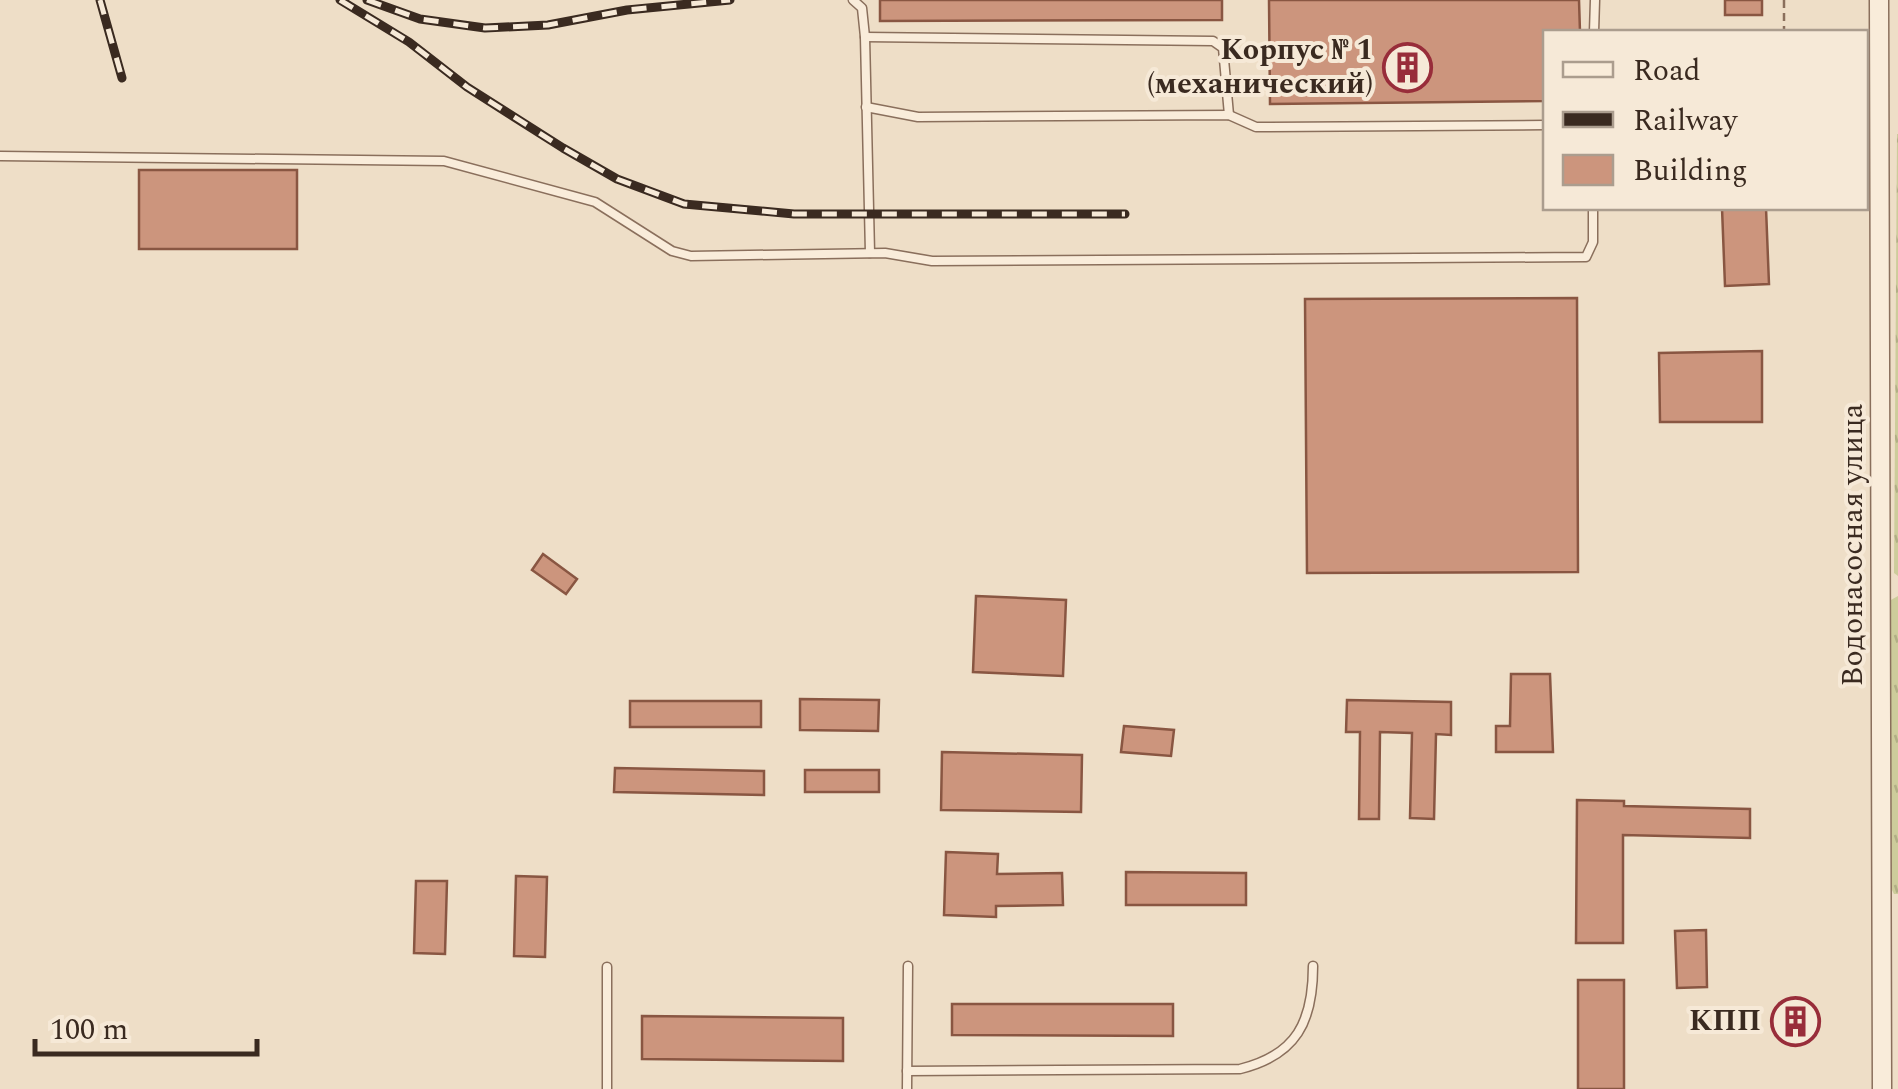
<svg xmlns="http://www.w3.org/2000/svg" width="1898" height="1089" font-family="Spectral,serif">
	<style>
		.grass { fill: url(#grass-tufts) }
		.building { fill: #cc957d; stroke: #895642; stroke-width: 2.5 }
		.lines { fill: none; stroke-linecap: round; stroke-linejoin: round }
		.service-casing { stroke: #8a6f5c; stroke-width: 11 }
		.tertiary-casing { stroke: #8a6f5c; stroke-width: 21 }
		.path { stroke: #8a6f5c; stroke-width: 2.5; stroke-dasharray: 8 5; stroke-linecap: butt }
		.service { stroke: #f9ecda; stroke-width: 8 }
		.tertiary { stroke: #f9ecda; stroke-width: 18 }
		.rail-casing { stroke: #3a2a20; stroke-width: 9 }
		.rail { stroke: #f6e9d7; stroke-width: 5; stroke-dasharray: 15; stroke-linecap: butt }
		.labels { text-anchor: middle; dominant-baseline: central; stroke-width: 8; stroke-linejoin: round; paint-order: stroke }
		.poi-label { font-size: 30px; font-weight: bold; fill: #3a2a20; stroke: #f6e9d7; text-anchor: end }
		.street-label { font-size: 30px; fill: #3a2a20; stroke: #f6e9d7 }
	</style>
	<defs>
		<pattern id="grass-tufts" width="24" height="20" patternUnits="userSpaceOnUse" patternTransform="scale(2.5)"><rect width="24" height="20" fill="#cdcc9b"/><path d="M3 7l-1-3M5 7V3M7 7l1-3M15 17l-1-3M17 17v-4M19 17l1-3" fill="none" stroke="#b1af85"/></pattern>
	</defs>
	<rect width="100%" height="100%" fill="#eedec7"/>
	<!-- grass -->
	<g class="grass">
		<polygon points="1897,134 1898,134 1898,576 1894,573"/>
		<polygon points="1898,596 1898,894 1894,894 1888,882 1889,601"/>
	</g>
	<!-- building -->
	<g class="building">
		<polygon points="880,0 1222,0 1222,20 880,21"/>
		<polygon points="1269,0 1579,0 1580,32 1546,32 1546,101 1270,104"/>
		<rect x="1725" y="0" width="37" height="15"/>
		<rect x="139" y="170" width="158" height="79"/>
		<polygon points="1722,208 1766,208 1769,284 1725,286"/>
		<polygon points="1577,298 1578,572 1307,573 1305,299"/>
		<polygon points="1762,351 1762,422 1660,422 1659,353"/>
		<polygon points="543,554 577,579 566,594 532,570"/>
		<polygon points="976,596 1066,600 1063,676 973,672"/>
		<polygon points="1511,674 1550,674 1553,752 1496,752 1496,726 1510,726"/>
		<polygon points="800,699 879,700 878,731 800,730"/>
		<polygon points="1347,700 1451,702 1451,735 1436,734 1434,819 1410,818 1412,733 1380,732 1379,819 1359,819 1360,732 1346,732"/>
		<rect x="630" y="701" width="131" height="26"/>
		<polygon points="1124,726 1174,730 1171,756 1121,752"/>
		<polygon points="942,752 1082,755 1081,812 941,810"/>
		<polygon points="615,768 764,771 764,795 614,792"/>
		<rect x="805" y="770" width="74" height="22"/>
		<polygon points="1577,800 1624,801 1624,806 1750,809 1750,838 1623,835 1623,943 1576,943"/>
		<polygon points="946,852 998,854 997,874 1062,873 1063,905 996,906 996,917 944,915"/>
		<polygon points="1126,872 1246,873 1246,905 1126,905"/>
		<polygon points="516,876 547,877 545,957 514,956"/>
		<polygon points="416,881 447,881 445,954 414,953"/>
		<polygon points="1706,930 1707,987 1677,988 1675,931"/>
		<rect x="1578" y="980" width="46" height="109"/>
		<polygon points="952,1004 1173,1004 1173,1036 952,1035"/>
		<polygon points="1803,1008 1804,1033 1790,1034 1789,1009"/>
		<polygon points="642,1016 843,1018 843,1061 642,1059"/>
	</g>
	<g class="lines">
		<defs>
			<g id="service">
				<polyline points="853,0 862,8 865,37 870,253"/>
				<polyline points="1594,32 1595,0"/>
				<polyline points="865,37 1213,41 1223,48 1229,115"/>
				<polyline points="866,107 918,117 1229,115 1256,127 1546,125"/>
				<polyline points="0,156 444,161 595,202 672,251 691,256 885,253 932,261 1586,257 1593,242 1593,208"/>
				<path d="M907,1071l333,-2c57,-14 73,-48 73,-103"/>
				<polyline points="607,1089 607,967"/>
				<polyline points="907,1089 908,966"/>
			</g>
			<polyline id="tertiary" points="1879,0 1882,1089"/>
		</defs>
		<!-- service casing -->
		<use href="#service" class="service-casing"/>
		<!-- tertiary casing -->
		<use href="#tertiary" class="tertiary-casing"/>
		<!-- path -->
		<polyline class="path" points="1784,0 1784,32"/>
		<!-- service -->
		<use href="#service" class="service"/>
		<!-- tertiary -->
		<use href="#tertiary" class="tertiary"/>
		<defs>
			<g id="rail">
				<polyline points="100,0 122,78"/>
				<polyline points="340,0 409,42 467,87 563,148 617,179 684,204 794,214 1125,214"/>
				<polyline points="367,0 420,19 485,28 548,25 627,10 730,0"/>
			</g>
		</defs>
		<!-- rail casing -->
		<use href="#rail" class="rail-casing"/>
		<!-- rail -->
		<use href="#rail" class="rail"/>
	</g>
	<!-- icons -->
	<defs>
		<symbol id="building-ring" viewBox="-11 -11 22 22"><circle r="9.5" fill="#f6e9d7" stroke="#982d3a" stroke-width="1.5"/><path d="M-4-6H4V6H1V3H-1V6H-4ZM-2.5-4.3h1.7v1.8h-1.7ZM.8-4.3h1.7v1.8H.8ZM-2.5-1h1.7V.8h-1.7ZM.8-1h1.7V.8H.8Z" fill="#982d3a"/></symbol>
	</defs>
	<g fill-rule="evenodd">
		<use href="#building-ring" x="1380" y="40" width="55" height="55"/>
		<use href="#building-ring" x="1768" y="994" width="55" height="55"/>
	</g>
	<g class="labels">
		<!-- poi labels -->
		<g class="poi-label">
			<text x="1373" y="50">Корпус № 1<tspan x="1373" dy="34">(механический)</tspan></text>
			<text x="1761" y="1021">КПП</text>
		</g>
		<!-- street labels -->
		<g class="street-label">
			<text transform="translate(1853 545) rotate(-90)">Водонасосная улица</text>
		</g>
	</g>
	<!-- legend -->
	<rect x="1543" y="30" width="325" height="180" fill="#f6e9d7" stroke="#ab9d8e" stroke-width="2.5"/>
	<rect x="1563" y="62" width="50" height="15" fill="#f9ecda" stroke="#ab9d8e" stroke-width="2.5"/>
	<text x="1633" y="80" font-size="30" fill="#3a2a20">Road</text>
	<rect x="1563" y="112" width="50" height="15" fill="#3a2a20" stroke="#ab9d8e" stroke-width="2.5"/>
	<text x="1633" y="130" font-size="30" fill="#3a2a20">Railway</text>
	<rect x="1563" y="155" width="50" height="30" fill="#cc957d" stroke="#ab9d8e" stroke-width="2.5"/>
	<text x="1633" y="180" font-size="30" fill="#3a2a20">Building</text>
	<!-- scale -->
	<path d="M35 1039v15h222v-15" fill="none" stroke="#3a2a20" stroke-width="5"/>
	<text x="50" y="1039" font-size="30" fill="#3a2a20" stroke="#f6e9d7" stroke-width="8" paint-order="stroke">100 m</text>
</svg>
